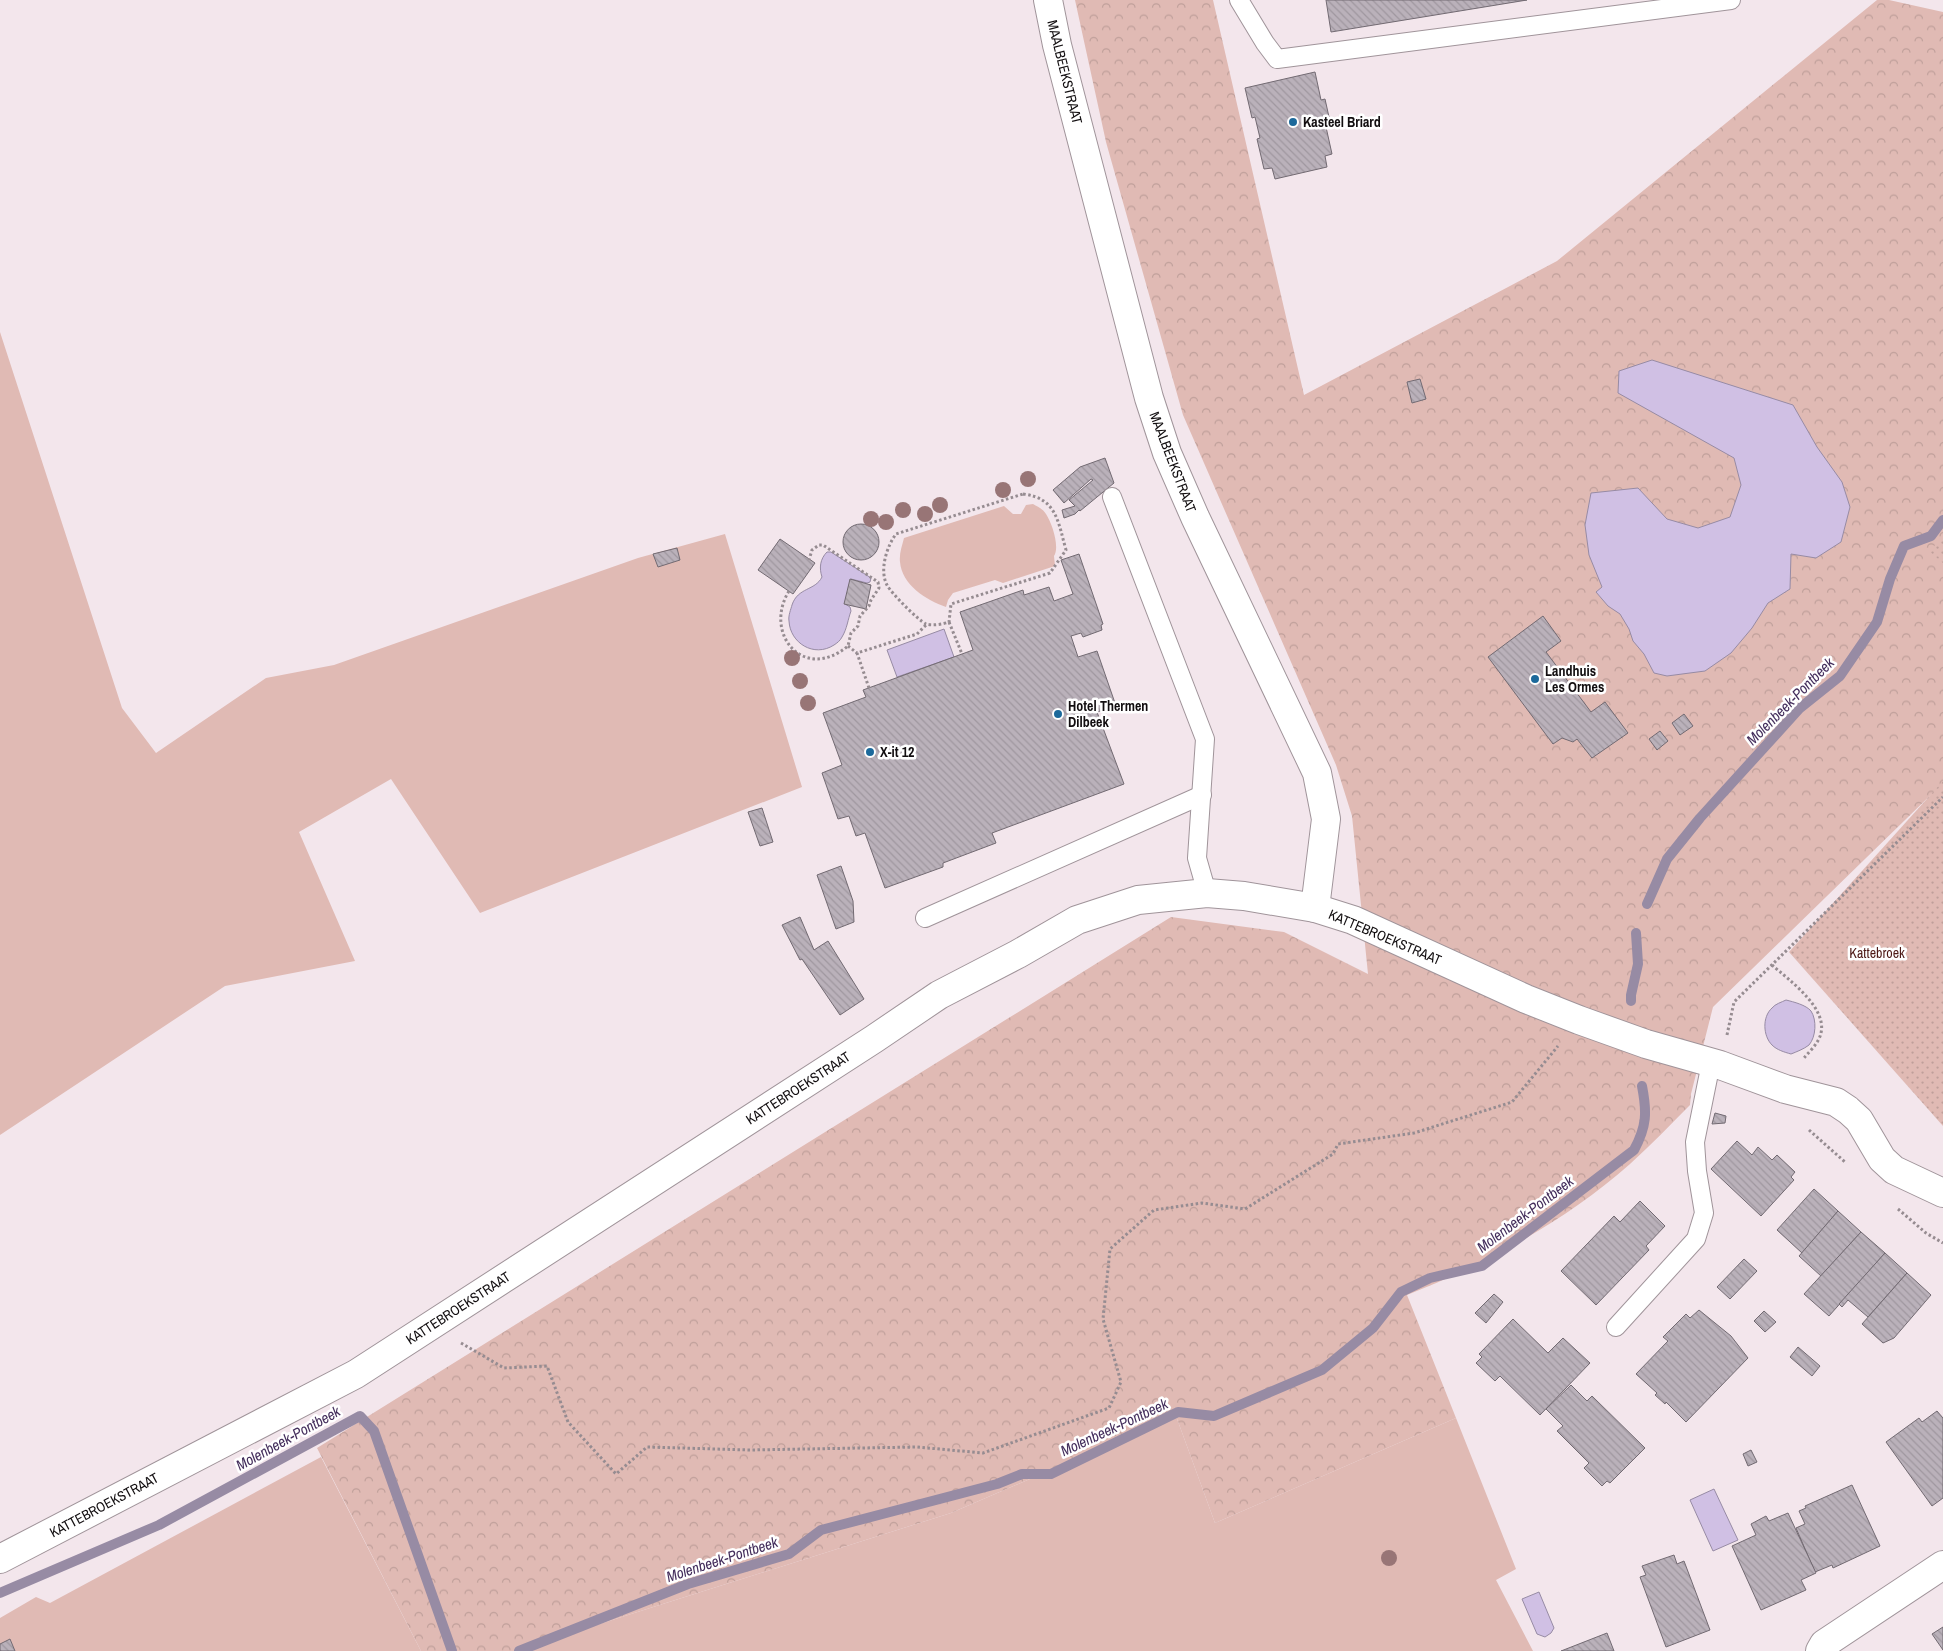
<svg xmlns="http://www.w3.org/2000/svg" width="1943" height="1651" font-family="'Archivo Narrow',sans-serif">
	<style>
		.grass { fill: #e0bab4 }
		.forest { fill: url(#forest-crowns) }
		.park { fill: url(#park-dots) }
		.water { fill: #d0c0e4; stroke: #978ba4 }
		.lines { fill: none; stroke-linecap: round; stroke-linejoin: round }
		.stream { stroke: #978ba4; stroke-width: 10 }
		.building { fill: url(#building-back-hatch); stroke: #726a72 }
		.service-casing { stroke: #a0949a; stroke-width: 20 }
		.minor-casing { stroke: #a0949a; stroke-width: 30 }
		.path { stroke: #968c91; stroke-width: 3; stroke-dasharray: 2.5 2.5; stroke-linecap: butt }
		.service { stroke: #fff; stroke-width: 18 }
		.minor { stroke: #fff; stroke-width: 28 }
		.tree { fill: #987576 }
		.poi-dot { fill: #1c699b; stroke: #fff; stroke-width: 2 }
		.labels { text-anchor: middle; dominant-baseline: central; stroke-width: 5; stroke-linejoin: round; paint-order: stroke }
		.street-label { font-size: 14px; fill: #120e10; stroke: #fff }
		.poi-label { font-size: 14px; font-weight: bold; fill: #120e10; stroke: #fff; text-anchor: start }
		.park-label { font-size: 14px; fill: #4d1815; stroke: #fff }
		.water-label { font-size: 15px; font-style: italic; fill: #442e5c; stroke: #fff }
	</style>
	<defs>
		<pattern id="forest-crowns" width="20" height="18" patternUnits="userSpaceOnUse" patternTransform="scale(1.25)"><rect width="20" height="18" fill="#e0bab4"/><path d="M2 6a3 3 0 1 1 6 0M12 15a3 3 0 1 1 6 0" fill="none" stroke="#bf9f9a"/></pattern>
		<pattern id="park-dots" width="8" height="8" patternUnits="userSpaceOnUse" patternTransform="scale(1.25)"><rect width="8" height="8" fill="#e0bab4"/><path d="M2 2h.1M6 6h.1" fill="none" stroke="#bf9f9a" stroke-width="1.8" stroke-linecap="round"/></pattern>
		<pattern id="building-back-hatch" width="6" height="6" patternUnits="userSpaceOnUse" patternTransform="scale(1.25)"><rect width="6" height="6" fill="#bab1ba"/><path d="M-1 5l2 2M0 0l6 6M5-1l2 2" fill="none" stroke="#9f979f"/></pattern>
	</defs>
	<rect width="100%" height="100%" fill="#f3e6ec"/>
	<!-- grass -->
	<g class="grass">
		<polygon points="0,332 122,708 156,753 266,678 334,665 638,558 725,534 802,787 480,913 391,779 299,832 355,961 225,986 0,1135"/>
		<path d="M1033,504c5,3 10,5 13,10 6,9 14,33 8,42l1,10 -52,17 -8,-3 -42,13 -5,7 -2,7c-20,-7 -44,-22 -46,-45 -1,-8 2,-16 4,-24l100,-32 9,8h8l5,-9z"/>
		<polygon points="1176,1416 1215,1523 1456,1418 1516,1569 1496,1580 1533,1651 514,1651 951,1513"/>
		<polygon points="321,1457 421,1651 0,1651 0,1618 36,1597 50,1603"/>
	</g>
	<!-- forest -->
	<path class="forest" d="M1075,0h138l91,395 253,-134 320,-261h12l54,12v771l-230,224 -22,87 -1,11c-20,20 -39,40 -60,59 -66,58 -142,99 -223,131l49,123 -241,105 -39,-107 -225,97 -437,138h-93l-104,-203 854,-531 113,15 84,42 -16,-158 -16,-51 -153,-350 -77,-273z"/>
	<!-- park -->
	<g class="park">
		<polygon points="1943,534 1943,563 1930,552"/>
		<polygon points="1943,781 1943,1126 1789,952"/>
	</g>
	<!-- water -->
	<g class="water">
		<polygon points="1652,360 1793,405 1817,447 1842,482 1850,507 1841,542 1816,558 1791,554 1790,589 1768,603 1752,628 1731,653 1705,671 1667,676 1654,673 1644,654 1633,641 1629,629 1620,614 1608,606 1596,592 1602,587 1589,555 1585,525 1591,493 1638,488 1667,519 1698,528 1730,517 1741,485 1734,458 1618,393 1619,371"/>
		<path d="M827,552h4l40,26 -1,4 -3,1 -16,-4 -6,25 5,3 1,4c-3,8 -4,18 -9,26 -2,4 -5,6 -8,8 -20,13 -44,-2 -45,-24 -1,-5 2,-12 3,-16 6,-18 23,-14 30,-28 -3,-9 -2,-18 5,-25z"/>
		<polygon points="944,629 954,657 897,677 887,650"/>
		<path d="M1786,1000c8,2 20,5 25,11 6,9 5,26 -2,34 -5,4 -13,7 -18,9 -7,-2 -14,-4 -19,-9 -9,-9 -10,-28 0,-37 3,-4 10,-6 14,-8z"/>
		<polygon points="1714,1489 1738,1540 1713,1551 1690,1500"/>
		<polygon points="1539,1592 1554,1628 1551,1633 1545,1637 1537,1634 1522,1599"/>
	</g>
	<g class="lines">
		<!-- stream -->
		<g class="stream">
			<polyline points="1647,904 1667,859 1700,818 1800,708 1840,676 1877,622 1890,579 1904,546 1931,536 1943,520"/>
			<polyline points="1631,1001 1631,995 1638,964 1636,933"/>
			<polyline points="0,1593 159,1525 360,1416 374,1431 452,1651"/>
			<path d="M519,1651l169,-67 101,-30 32,-24 176,-46 25,-10h29l127,-62 36,4 108,-46 51,-42 28,-36 29,-14 52,-12 152,-116c13,-24 13,-38 8,-64"/>
		</g>
	</g>
	<!-- building -->
	<g class="building">
		<polygon points="1326,0 1527,0 1331,32"/>
		<polygon points="1315,72 1321,100 1325,99 1331,126 1326,127 1332,154 1325,156 1327,167 1275,179 1272,168 1264,169 1257,139 1260,138 1255,117 1252,118 1245,88"/>
		<polygon points="1420,379 1426,399 1412,403 1407,382"/>
		<polygon points="1105,458 1114,483 1080,511 1079,510 1075,514 1064,518 1062,510 1075,506 1069,500 1093,480 1091,479 1064,503 1053,490 1080,467"/>
		<circle cx="861" cy="542" r="18"/>
		<polygon points="780,539 815,563 793,594 758,570"/>
		<polygon points="677,548 680,560 658,567 653,554"/>
		<polygon points="1079,554 1103,624 1101,625 1102,630 1083,637 1081,633 1071,636 1078,657 1097,651 1116,706 1097,712 1124,784 992,833 996,843 943,863 943,867 885,888 865,833 856,836 849,816 838,819 822,773 842,765 823,713 866,697 863,690 973,650 960,612 1023,590 1024,595 1049,587 1054,601 1073,594 1061,560"/>
		<polygon points="850,579 871,585 866,609 844,604"/>
		<polygon points="1543,616 1561,641 1546,652 1591,712 1605,702 1628,733 1592,758 1577,739 1573,742 1562,738 1553,744 1488,657"/>
		<polygon points="1684,714 1693,726 1680,735 1672,723"/>
		<polygon points="1660,731 1668,741 1657,750 1649,739"/>
		<polygon points="762,808 773,842 760,846 748,812"/>
		<polygon points="841,866 853,901 854,922 836,929 817,875"/>
		<polygon points="800,917 814,950 828,941 864,999 840,1015 802,959 800,960 782,925"/>
		<polygon points="1715,1113 1726,1116 1725,1123 1712,1124"/>
		<polygon points="1737,1141 1752,1155 1758,1147 1772,1160 1777,1155 1795,1172 1791,1177 1794,1180 1761,1216 1711,1169"/>
		<polygon points="1814,1189 1838,1211 1802,1253 1777,1230"/>
		<polygon points="1640,1201 1665,1226 1646,1246 1649,1250 1596,1305 1561,1271 1614,1216 1620,1222"/>
		<polygon points="1838,1211 1861,1232 1821,1276 1799,1256"/>
		<polygon points="1861,1232 1885,1253 1829,1316 1804,1294"/>
		<polygon points="1885,1253 1907,1273 1868,1317 1848,1300 1842,1307 1839,1304"/>
		<polygon points="1744,1259 1757,1271 1730,1299 1717,1287"/>
		<polygon points="1907,1273 1931,1295 1894,1338 1883,1343 1862,1324"/>
		<polygon points="1494,1294 1503,1302 1486,1323 1475,1313"/>
		<polygon points="1699,1310 1731,1336 1748,1358 1686,1422 1666,1402 1665,1404 1655,1395 1657,1393 1636,1374 1668,1341 1663,1337 1686,1314 1690,1318"/>
		<polygon points="1764,1311 1776,1322 1765,1332 1754,1321"/>
		<polygon points="1513,1319 1548,1353 1563,1338 1590,1363 1540,1415 1500,1376 1495,1381 1476,1363 1482,1357 1479,1354"/>
		<polygon points="1798,1347 1820,1366 1812,1376 1790,1357"/>
		<polygon points="1571,1385 1587,1401 1592,1396 1645,1448 1610,1483 1607,1481 1602,1486 1584,1468 1589,1463 1557,1431 1563,1426 1546,1409"/>
		<polygon points="1937,1411 1943,1418 1943,1498 1932,1506 1886,1442 1919,1418 1922,1422"/>
		<polygon points="1751,1450 1757,1462 1748,1466 1743,1454"/>
		<polygon points="1852,1485 1880,1546 1833,1568 1832,1565 1815,1572 1796,1528 1805,1524 1799,1511 1806,1508 1805,1506"/>
		<polygon points="1788,1513 1816,1573 1801,1580 1806,1590 1761,1610 1732,1546 1756,1535 1751,1524 1766,1516 1769,1521"/>
		<polygon points="1674,1555 1677,1564 1684,1561 1710,1630 1666,1647 1640,1577 1646,1575 1642,1566"/>
		<polygon points="1943,1627 1943,1650 1932,1634"/>
		<polygon points="1607,1633 1614,1651 1561,1651"/>
		<polygon points="10,1639 15,1651 0,1651 0,1644"/>
	</g>
	<g class="lines">
		<defs>
			<g id="service">
				<polyline points="1239,0 1265,43 1277,59 1731,0"/>
				<polyline points="1112,497 1205,739 1197,858 1207,893"/>
				<polyline points="925,918 1202,795"/>
				<polyline points="1616,1327 1696,1239 1704,1213 1697,1171 1695,1142 1711,1063"/>
			</g>
			<g id="minor">
				<polyline points="1048,0 1057,45 1149,398 1167,453 1195,517 1317,773 1326,819 1315,908"/>
				<polyline points="0,1559 356,1374 874,1039 939,995 1018,954 1077,920 1138,900 1207,893 1244,896 1315,908 1353,920 1526,999 1579,1020 1646,1044 1720,1065 1785,1089 1836,1102 1848,1110 1859,1120 1882,1159 1894,1170 1943,1193"/>
				<polyline points="1820,1651 1824,1644 1943,1565"/>
			</g>
		</defs>
		<!-- service casing -->
		<use href="#service" class="service-casing"/>
		<!-- minor casing -->
		<use href="#minor" class="minor-casing"/>
		<!-- path -->
		<g class="path">
			<path d="M1023,494c34,4 35,28 43,56l-16,23 -99,31 -2,18c-5,2 -17,4 -23,2 -7,-3 -35,-31 -39,-39 -8,-15 0,-39 9,-51z"/>
			<path d="M789,591c-26,42 14,92 59,55l3,-13 7,-7 2,-10 9,-10 2,-6 8,-12 -1,-6 -55,-37h-4l-7,5 -3,10"/>
			<polyline points="949,622 962,654"/>
			<polyline points="848,646 857,653"/>
			<polyline points="869,688 857,653 917,634 927,624"/>
			<path d="M1772,965c17,15 55,42 49,68 -2,10 -12,19 -18,26"/>
			<polyline points="1727,1035 1734,1002 1943,797"/>
			<polyline points="1809,1130 1845,1162"/>
			<polyline points="1898,1209 1926,1233 1943,1243"/>
			<polyline points="461,1343 504,1368 547,1366 568,1422 616,1474 647,1447 750,1450 917,1447 983,1453 1109,1408 1121,1382 1103,1319 1110,1249 1154,1210 1202,1203 1245,1209 1333,1154 1338,1144 1414,1133 1512,1102 1558,1046"/>
		</g>
		<!-- service -->
		<use href="#service" class="service"/>
		<!-- minor -->
		<use href="#minor" class="minor"/>
	</g>
	<!-- trees -->
	<g class="tree">
		<circle cx="1028" cy="479" r="8"/>
		<circle cx="1003" cy="490" r="8"/>
		<circle cx="940" cy="505" r="8"/>
		<circle cx="903" cy="510" r="8"/>
		<circle cx="925" cy="514" r="8"/>
		<circle cx="871" cy="519" r="8"/>
		<circle cx="886" cy="522" r="8"/>
		<circle cx="792" cy="658" r="8"/>
		<circle cx="800" cy="681" r="8"/>
		<circle cx="808" cy="703" r="8"/>
		<circle cx="1389" cy="1558" r="8"/>
	</g>
	<!-- markers -->
	<g class="poi-dot">
		<circle cx="1293" cy="122" r="5"/>
		<circle cx="1535" cy="679" r="5"/>
		<circle cx="1058" cy="714" r="5"/>
		<circle cx="870" cy="752" r="5"/>
	</g>
	<g class="labels">
		<!-- street labels -->
		<g class="street-label">
			<text transform="translate(1065 72) rotate(76)">MAALBEEKSTRAAT</text>
			<text transform="translate(1173 462) rotate(69)">MAALBEEKSTRAAT</text>
			<text transform="translate(1385 937) rotate(23)">KATTEBROEKSTRAAT</text>
			<text transform="translate(798 1088) rotate(-33)">KATTEBROEKSTRAAT</text>
			<text transform="translate(458 1308) rotate(-33)">KATTEBROEKSTRAAT</text>
			<text transform="translate(104 1505) rotate(-28)">KATTEBROEKSTRAAT</text>
		</g>
		<!-- poi labels -->
		<g class="poi-label">
			<text x="1303" y="122">Kasteel Briard</text>
			<text x="1545" y="671">Landhuis<tspan x="1545" dy="16">Les Ormes</tspan></text>
			<text x="1068" y="706">Hotel Thermen<tspan x="1068" dy="16">Dilbeek</tspan></text>
			<text x="880" y="752">X-it 12</text>
		</g>
		<!-- park labels -->
		<g class="park-label">
			<text x="1877" y="953">Kattebroek</text>
		</g>
		<!-- water labels -->
		<g class="water-label">
			<text transform="translate(1790 701) rotate(-45)">Molenbeek-Pontbeek</text>
			<text transform="translate(1525 1214) rotate(-37)">Molenbeek-Pontbeek</text>
			<text transform="translate(1114 1427) rotate(-25)">Molenbeek-Pontbeek</text>
			<text transform="translate(288 1438) rotate(-29)">Molenbeek-Pontbeek</text>
			<text transform="translate(722 1559) rotate(-18)">Molenbeek-Pontbeek</text>
		</g>
	</g>
</svg>
